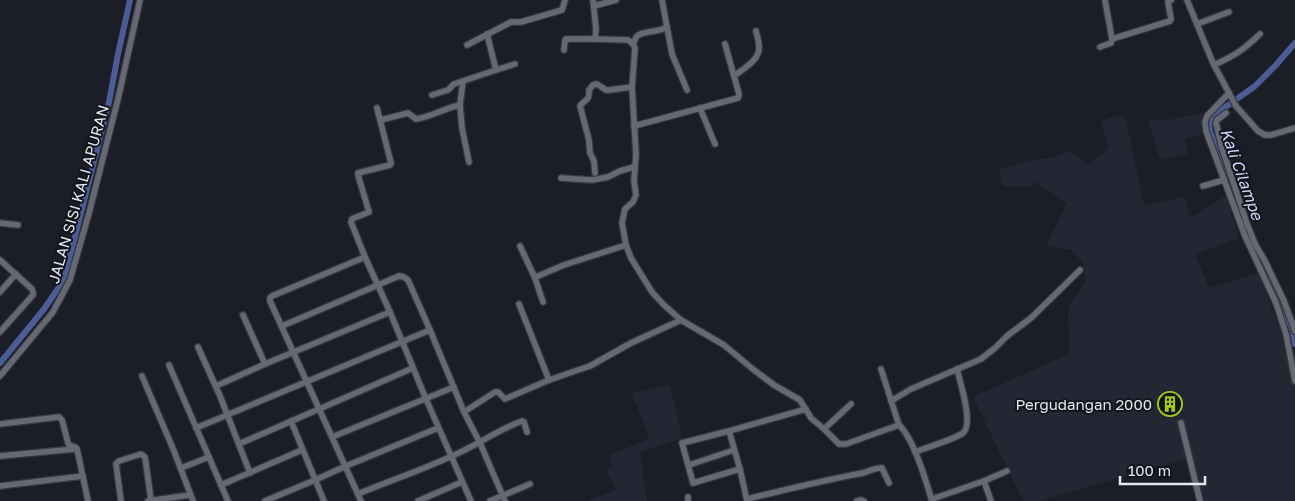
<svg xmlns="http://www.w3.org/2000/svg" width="1295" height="501" font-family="'Golos Text',sans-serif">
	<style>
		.built { fill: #232734 }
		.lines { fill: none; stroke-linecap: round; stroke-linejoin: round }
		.canal { stroke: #4b5c96; stroke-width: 6 }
		.minor-casing { stroke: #373940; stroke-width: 8 }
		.minor { stroke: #666973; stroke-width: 5.5 }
		.labels { text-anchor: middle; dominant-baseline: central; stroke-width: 4; stroke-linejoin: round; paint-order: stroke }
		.street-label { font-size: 15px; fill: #e6e8ee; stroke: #12151c }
		.poi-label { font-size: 15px; fill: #e6e8ee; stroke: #12151c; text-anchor: end }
		.water-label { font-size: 16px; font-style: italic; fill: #cad6f9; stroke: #12151c }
	</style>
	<rect width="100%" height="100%" fill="#1b1e26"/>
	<!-- built -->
	<g class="built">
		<polygon points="1202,113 1201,134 1185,140 1188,154 1160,160 1148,120 1168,120"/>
		<polygon points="1117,116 1125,117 1144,205 1184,197 1190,218 1226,196 1239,238 1195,254 1209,288 1258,273 1280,329 1295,387 1295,501 1201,501 1188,458 1040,501 1023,501 973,397 1069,354 1068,308 1086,280 1083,263 1072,250 1046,246 1067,203 1034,182 1030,187 1003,186 999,170 1022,163 1061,155 1069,150 1088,165 1109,148 1101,121"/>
		<polygon points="669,385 683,438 640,452 647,501 588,501 616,490 606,470 613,467 609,455 649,439 632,393"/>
	</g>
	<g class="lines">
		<!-- canal -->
		<g class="canal">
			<polyline points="1247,231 1236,205 1222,159 1210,132 1209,125 1213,116 1255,86 1276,65 1295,43"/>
			<polyline points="1253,245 1267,272 1293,331 1295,344"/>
			<polyline points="0,363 44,309 64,280 109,102 118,54 130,0"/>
		</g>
		<defs>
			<g id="minor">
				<path d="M593,0l3,29 -1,10 33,1 5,4 2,4 -3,39 4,67 -2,27 2,14 -3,7 -8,7 -3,14 4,22 5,13 21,34 12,13 17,15 43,25 30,25 20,15 26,15 11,18 13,11 15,15h7l53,-19c15,14 27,56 33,76"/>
				<polyline points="1187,0 1213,63 1229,93 1236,106 1258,131 1265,135 1271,135 1295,128"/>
				<polyline points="594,6 616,0"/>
				<polyline points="1197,24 1229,12"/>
				<polyline points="667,27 672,54 687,90"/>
				<polyline points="1112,39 1170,21 1171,19 1168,2 1171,0"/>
				<path d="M633,44c2,-3 2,-6 4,-8 7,-6 21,-3 30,-9l-5,-27"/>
				<polyline points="467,45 511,22 521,22 562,10 565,0"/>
				<polyline points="1100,47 1111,43 1112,39 1105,0"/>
				<polyline points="564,50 565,40 566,39 595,39"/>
				<path d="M1214,65c22,-10 29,-15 46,-31"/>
				<polyline points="496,70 515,64"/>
				<path d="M734,76c9,-7 26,-16 25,-29 0,-6 -2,-11 -3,-16"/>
				<polyline points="463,81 460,105 462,128 469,162"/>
				<polyline points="1229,93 1207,116 1205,122 1206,131 1245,236 1276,303 1286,334 1295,381"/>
				<polyline points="432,95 448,90 454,84 496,70 487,34"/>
				<polyline points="377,108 391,163 390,165 358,173 358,175 369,212 352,219 351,222 365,257 390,312 426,399 471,501"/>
				<polyline points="700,108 715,144"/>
				<polyline points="1226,113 1217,120 1216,123 1222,148 1247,224 1256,246 1264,259 1284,301 1295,331"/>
				<path d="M381,120l27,-7 8,6c15,-2 29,-11 44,-14"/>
				<polyline points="634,126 738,98 739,94 725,44"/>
				<path d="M595,173l-1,-12 -4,-8 -1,-13 -9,-34c5,-7 10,-5 9,-16l4,-5 4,-1 9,6h3l23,-3"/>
				<polyline points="561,178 592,180 608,177 620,171 634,167"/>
				<polyline points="1203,186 1224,180"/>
				<polyline points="0,223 18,225"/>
				<polyline points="520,246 535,278"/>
				<polyline points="0,260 32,289 33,292 33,295 0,332"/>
				<polyline points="0,292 16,274"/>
				<polyline points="543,302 535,278 538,276 564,265 626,245"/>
				<polyline points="519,304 549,380"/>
				<polyline points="243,315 265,364"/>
				<path d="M282,326l117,-50c4,0 6,1 9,4l22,50 34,82 16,31 25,58"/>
				<polyline points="198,347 220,396 250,473"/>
				<polyline points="169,365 228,501"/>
				<polyline points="881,369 899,425"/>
				<polyline points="0,376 53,312 70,280 89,213 118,99 140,0"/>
				<polyline points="142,376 174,451 193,501"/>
				<polyline points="216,386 265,364 390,312"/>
				<polyline points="891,401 911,389 981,359 995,348 1007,336 1031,318 1080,270"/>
				<polyline points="464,412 495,392 498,392 505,399 549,380 590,366 631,343 681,320"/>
				<polyline points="291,421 324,501"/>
				<polyline points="1181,423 1200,501"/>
				<polyline points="0,424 59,417 62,420 68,443 69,445 75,447 77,449"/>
				<polyline points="196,428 430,330"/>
				<polyline points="824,429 851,404"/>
				<polyline points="729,431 740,469 747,501"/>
				<polyline points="332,437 454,387"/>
				<polyline points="239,444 413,368"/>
				<polyline points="77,449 88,501"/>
				<path d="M915,452c10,-4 40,-13 48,-19 11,-9 -3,-51 -6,-64"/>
				<polyline points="0,456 75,449"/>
				<polyline points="689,465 734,450"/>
				<polyline points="181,468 209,457"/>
				<polyline points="740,469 693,483 682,443 729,431 806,409"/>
				<polyline points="984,481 991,501"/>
				<polyline points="221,485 302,450"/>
				<polyline points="0,486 83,476"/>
				<path d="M358,494c31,-13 64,-24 94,-38 24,-10 45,-26 70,-35l2,1 3,10"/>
				<path d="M747,499c38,-9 77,-19 116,-26 7,-2 13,-6 19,-5l7,15"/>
				<polyline points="932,499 984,481 1007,471"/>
				<polyline points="121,501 116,464 119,461 141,454 145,457 151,500"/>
				<polyline points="148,501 190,495"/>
				<polyline points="265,501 315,480 346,466 438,428"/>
				<polyline points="361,501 270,301 270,298 272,296 365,257"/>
				<polyline points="418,501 462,482"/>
				<polyline points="490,501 530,484"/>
				<polyline points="688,501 688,497"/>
				<polyline points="857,501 861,500 864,501"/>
			</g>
		</defs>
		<!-- minor casing -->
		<use href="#minor" class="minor-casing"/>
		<!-- minor -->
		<use href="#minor" class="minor"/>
	</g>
	<!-- icons -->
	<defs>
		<symbol id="building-ring" viewBox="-11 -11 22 22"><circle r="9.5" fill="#12151c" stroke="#a9c71a" stroke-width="1.5"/><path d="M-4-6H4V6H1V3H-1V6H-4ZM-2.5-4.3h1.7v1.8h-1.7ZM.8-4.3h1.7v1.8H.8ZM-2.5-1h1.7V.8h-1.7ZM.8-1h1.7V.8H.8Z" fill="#a9c71a"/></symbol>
	</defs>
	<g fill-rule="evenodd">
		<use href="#building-ring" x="1156" y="390" width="28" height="28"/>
	</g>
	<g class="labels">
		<!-- street labels -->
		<g class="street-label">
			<text transform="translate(78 194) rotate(-74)">JALAN SISI KALI APURAN</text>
		</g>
		<!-- poi labels -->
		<g class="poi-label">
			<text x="1152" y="404">Pergudangan 2000</text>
		</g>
		<!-- water labels -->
		<g class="water-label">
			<text transform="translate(1242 174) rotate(70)">Kali Cilampe</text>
		</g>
	</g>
	<!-- scale -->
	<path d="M1120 476v8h85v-8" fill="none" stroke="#e6e8ee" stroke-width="2.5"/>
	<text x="1128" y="476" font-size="15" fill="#e6e8ee" stroke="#12151c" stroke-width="4" paint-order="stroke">100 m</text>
</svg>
